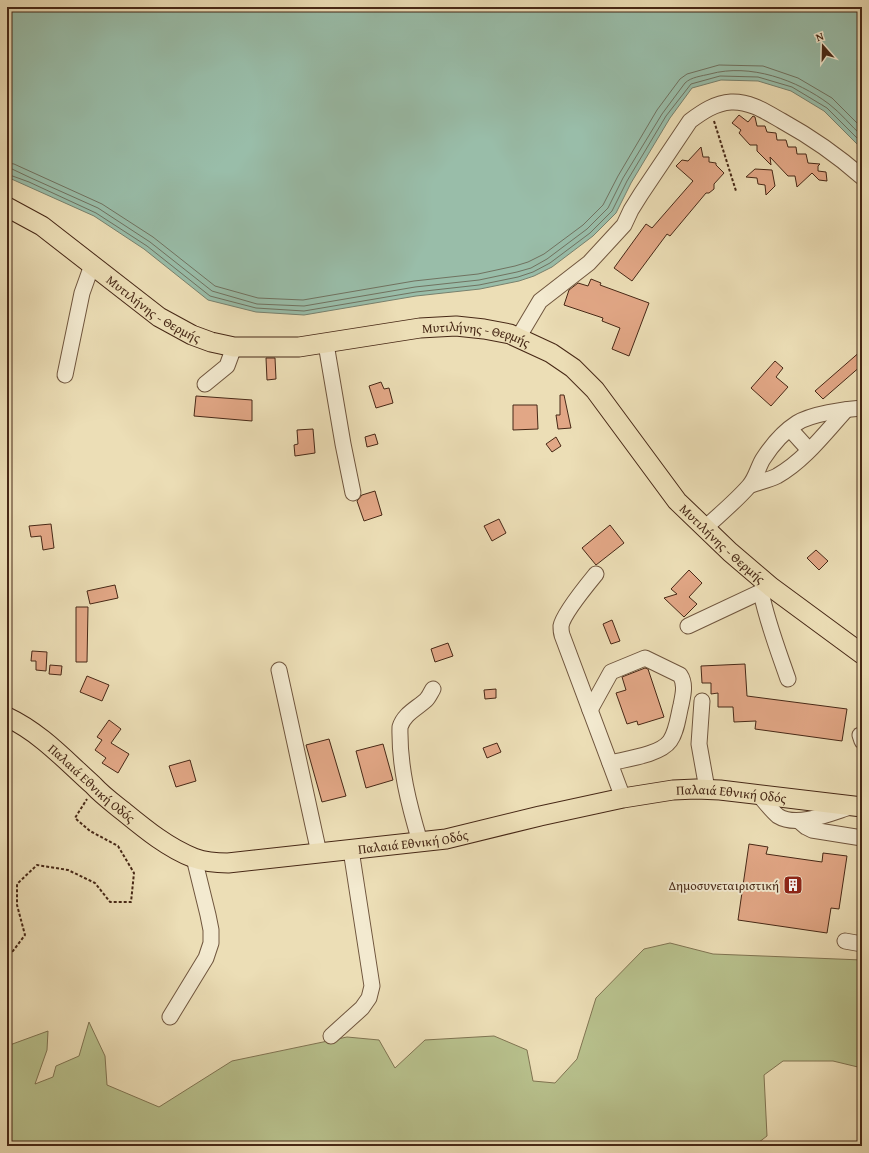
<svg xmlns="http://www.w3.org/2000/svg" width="869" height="1153" font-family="'Gentium Book Plus',serif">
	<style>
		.green { fill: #b8c18d; stroke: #807452 }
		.water { fill: #99bda9; stroke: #78816e }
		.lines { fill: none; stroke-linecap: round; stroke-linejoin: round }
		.shore { stroke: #707260; stroke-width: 1 }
		.building { fill: #e2a786; stroke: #472816 }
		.minor-casing { stroke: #70563e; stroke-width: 17 }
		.major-casing { stroke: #472816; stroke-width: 21 }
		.path { stroke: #472816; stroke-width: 2; stroke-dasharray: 3 2; stroke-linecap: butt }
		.minor { stroke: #f3ead0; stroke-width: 15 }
		.major { stroke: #ecdeb6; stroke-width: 19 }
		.labels { text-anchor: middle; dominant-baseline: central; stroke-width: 4; stroke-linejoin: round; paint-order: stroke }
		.street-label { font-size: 13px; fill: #472816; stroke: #f3ead0 }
		.poi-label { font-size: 13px; fill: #472816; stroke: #f3ead0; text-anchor: end }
	</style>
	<rect width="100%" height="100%" fill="#ecdeb6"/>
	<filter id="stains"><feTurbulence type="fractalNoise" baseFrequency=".005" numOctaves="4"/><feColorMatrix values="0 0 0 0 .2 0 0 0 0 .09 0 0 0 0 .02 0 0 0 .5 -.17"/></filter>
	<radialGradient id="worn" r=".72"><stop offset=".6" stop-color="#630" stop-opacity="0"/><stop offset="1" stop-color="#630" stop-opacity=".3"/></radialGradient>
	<!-- green -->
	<polygon class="green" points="670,943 713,954 862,960 862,1068 833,1061 783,1061 764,1075 767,1136 754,1146 7,1146 7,1046 48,1031 47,1050 35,1084 53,1077 56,1066 79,1056 89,1022 105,1056 107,1085 159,1107 232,1061 347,1037 379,1040 395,1068 425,1040 494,1036 527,1050 533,1081 555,1083 577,1059 596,998 644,949"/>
	<!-- water -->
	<polygon class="water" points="7,7 862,7 862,149 824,111 791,91 758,81 721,80 692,88 670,118 631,183 616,213 593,236 552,267 534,276 519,281 480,289 416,296 304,315 256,312 208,300 144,249 94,216 7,177"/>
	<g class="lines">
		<!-- shore -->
		<g class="shore">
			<polyline points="7,163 14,164 102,204 153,237 215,286 258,298 303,300 414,281 478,274 515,266 528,262 544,254 583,225 603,205 618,176 657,110 680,79 687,74 719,65 763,66 798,78 832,98 862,128"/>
			<path d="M7,169h5l19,9 67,30 52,34 62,49 45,13 47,2 111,-19 64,-7 38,-8 14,-4 16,-9 40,-30 21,-21 15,-30 39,-64 23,-31c6,-6 17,-7 25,-9 40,-11 87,6 119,30 12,9 22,22 33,32"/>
			<polyline points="7,174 29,182 96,213 147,246 210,296 256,308 304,311 416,292 479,285 518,277 533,272 550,263 590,233 612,211 627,181 666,116 691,84 720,76 758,77 792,87 827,108 862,143"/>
		</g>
	</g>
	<!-- building -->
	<g class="building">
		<polygon points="739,115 748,122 753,116 755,117 757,126 765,126 767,132 776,133 777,140 786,140 788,147 796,147 797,154 806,154 808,163 820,164 818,166 818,171 826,172 827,181 819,180 812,173 797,187 795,176 788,176 770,157 771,165 757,151 757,145 750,145 739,133 741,130 732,123"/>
		<polygon points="701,147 703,157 709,157 709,162 716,163 716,165 724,173 714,184 714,189 709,193 706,193 670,236 667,234 632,281 614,268 646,224 652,228 693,181 676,166 682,160 688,161"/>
		<polygon points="755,169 772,170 775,186 766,195 765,185 758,184 757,178 746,177"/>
		<polygon points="591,279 601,283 600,285 649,303 629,356 612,349 620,328 602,321 603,318 564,305 569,290 578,283 588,286"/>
		<polygon points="862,350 862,365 823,399 815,391"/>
		<polygon points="266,358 275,358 276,379 267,380"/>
		<polygon points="775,361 783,368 776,377 788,387 771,406 751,388"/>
		<polygon points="381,382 384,389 389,388 393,403 376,408 369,386"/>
		<polygon points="560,395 564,395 571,428 558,429 556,415 560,415"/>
		<polygon points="196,396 252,400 252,421 194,416"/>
		<polygon points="513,405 537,405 538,429 513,430"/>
		<polygon points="313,429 315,453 295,456 294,445 298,444 297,430"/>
		<polygon points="375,434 378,444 367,447 365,437"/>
		<polygon points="556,437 561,446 552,452 546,444"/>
		<polygon points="375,491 382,515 364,521 357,501 362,495"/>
		<polygon points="499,519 506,533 492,541 484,526"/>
		<polygon points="51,524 54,548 43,550 41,536 31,537 29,526"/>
		<polygon points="610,525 624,543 596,565 582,548"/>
		<polygon points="816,550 828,561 819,570 807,558"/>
		<polygon points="689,570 702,583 689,597 697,604 684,617 664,598 677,594 671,589"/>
		<polygon points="115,585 118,598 90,604 87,591"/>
		<polygon points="76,607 88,607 87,662 76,662"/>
		<polygon points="612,620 620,641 611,644 603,624"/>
		<polygon points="448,643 453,656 435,662 431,649"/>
		<polygon points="32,651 47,652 46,671 36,670 36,661 31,661"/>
		<polygon points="745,664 747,696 847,709 842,741 755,729 756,721 734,722 733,707 718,707 718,693 711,694 711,683 702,683 701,666"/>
		<polygon points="50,665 62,666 61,675 49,674"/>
		<polygon points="645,668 648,669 664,717 638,725 637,721 627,724 616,693 626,690 622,677"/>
		<polygon points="87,676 109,685 102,701 80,692"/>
		<polygon points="496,689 496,698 485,699 484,690"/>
		<polygon points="109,720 121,729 111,743 129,754 118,773 102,763 106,758 95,750 102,740 97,737"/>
		<polygon points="329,739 346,796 322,802 306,745"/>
		<polygon points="497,743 501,752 487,758 483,748"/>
		<polygon points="383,744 393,780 366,788 356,751"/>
		<polygon points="190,760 196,781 176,787 169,766"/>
		<polygon points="749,844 768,847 766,854 822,862 823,853 847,856 839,909 831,908 827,933 738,920"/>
	</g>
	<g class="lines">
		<defs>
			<g id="minor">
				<path d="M518,338l22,-37 49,-38 35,-38 7,-15 10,-16 49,-73c12,-9 25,-18 41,-19 19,-1 35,10 51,19 29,16 55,34 80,56"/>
				<polyline points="326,344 343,444 353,493"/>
				<polyline points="65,375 82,293 92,265"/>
				<polyline points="205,384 227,366 234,347"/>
				<polyline points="790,429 809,450"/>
				<path d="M751,485c8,-3 18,-5 26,-9 27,-15 48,-43 69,-66"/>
				<path d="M705,528c15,-14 31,-27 44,-42 7,-8 9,-19 14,-27 9,-14 20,-27 34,-36 14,-9 48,-14 65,-15"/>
				<path d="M596,574c-9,11 -33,40 -35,52 0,3 0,6 1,9l61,163"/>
				<path d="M761,592c6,30 17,58 27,87"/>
				<polyline points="688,626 771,587"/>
				<polyline points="279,670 319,853"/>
				<polyline points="702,701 699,744 707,789"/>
				<path d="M590,710l21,-38 34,-14 35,17c6,9 3,20 1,30 -3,12 -4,26 -11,36 -10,14 -44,18 -60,22"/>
				<polyline points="860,735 862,741"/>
				<path d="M759,795c6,7 12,15 19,21 19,12 53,-3 72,-9"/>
				<polyline points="799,821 806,827 812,830 862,838"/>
				<path d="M420,842c-11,-37 -21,-75 -20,-115 4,-13 16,-18 26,-27 3,-3 5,-8 7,-11"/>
				<polyline points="845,941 862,944"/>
				<polyline points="170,1017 206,958 211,943 211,930 208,915 194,858"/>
				<polyline points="331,1036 362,1008 369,998 372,986 351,850"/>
			</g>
			<g id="major">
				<path id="s1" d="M7,207l35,19 117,91 33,18 19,7 23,5h65l121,-19 36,-2 28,3 26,5 41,19 22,15 22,22 82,111 53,51 41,35 91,67"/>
				<path id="s2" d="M7,717c34,16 58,43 86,68 9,10 20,18 30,26 22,18 45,37 71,47 11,4 22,5 34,5l218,-24 94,-23 83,-18 50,-8 23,-1 24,1 142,17"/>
			</g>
		</defs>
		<!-- minor casing -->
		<use href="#minor" class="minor-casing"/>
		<!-- major casing -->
		<use href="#major" class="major-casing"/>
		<!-- path -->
		<g class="path">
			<polyline points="714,121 736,191"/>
			<polyline points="7,952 13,951 25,935 17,905 17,884 37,865 68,870 95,883 110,902 131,902 134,873 118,846 90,831 75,818 87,799"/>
		</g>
		<!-- minor -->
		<use href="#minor" class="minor"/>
		<!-- major -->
		<use href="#major" class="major"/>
	</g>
	<!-- icons -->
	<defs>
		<symbol id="building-square" viewBox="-11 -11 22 22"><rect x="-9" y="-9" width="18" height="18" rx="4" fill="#8f2418" stroke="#f3ead0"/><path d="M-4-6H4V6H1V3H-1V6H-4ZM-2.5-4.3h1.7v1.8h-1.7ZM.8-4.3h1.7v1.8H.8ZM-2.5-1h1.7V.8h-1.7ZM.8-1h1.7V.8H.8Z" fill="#fff"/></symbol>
	</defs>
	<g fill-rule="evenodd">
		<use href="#building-square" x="782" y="874" width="22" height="22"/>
	</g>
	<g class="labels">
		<!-- street labels -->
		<g class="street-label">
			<text stroke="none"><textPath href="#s1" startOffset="179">Μυτιλήνης - Θερμής</textPath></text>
			<text stroke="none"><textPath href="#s1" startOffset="514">Μυτιλήνης - Θερμής</textPath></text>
			<text stroke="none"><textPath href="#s1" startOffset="851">Μυτιλήνης - Θερμής</textPath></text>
			<text stroke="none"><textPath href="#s2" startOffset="108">Παλαιά Εθνική Οδός</textPath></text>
			<text stroke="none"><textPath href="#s2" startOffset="780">Παλαιά Εθνική Οδός</textPath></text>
			<text stroke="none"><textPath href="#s2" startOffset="456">Παλαιά Εθνική Οδός</textPath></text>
		</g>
		<!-- poi labels -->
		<g class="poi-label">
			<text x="779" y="885">Δημοσυνεταιριστική</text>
		</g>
	</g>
	<!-- margin -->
	<rect width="869" height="1153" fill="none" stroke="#ecdeb6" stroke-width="24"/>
	<rect x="8" y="8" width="853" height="1137" fill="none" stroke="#472816" stroke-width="2"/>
	<rect x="12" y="12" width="845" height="1129" fill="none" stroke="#472816"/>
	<!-- north arrow -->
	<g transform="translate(823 46) rotate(340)" stroke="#f3ead0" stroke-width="3" paint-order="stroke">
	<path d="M0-3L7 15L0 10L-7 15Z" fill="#472816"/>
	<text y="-6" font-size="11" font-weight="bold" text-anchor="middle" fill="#472816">N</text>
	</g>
	<rect width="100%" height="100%" filter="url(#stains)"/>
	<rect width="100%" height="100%" fill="url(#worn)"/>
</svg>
